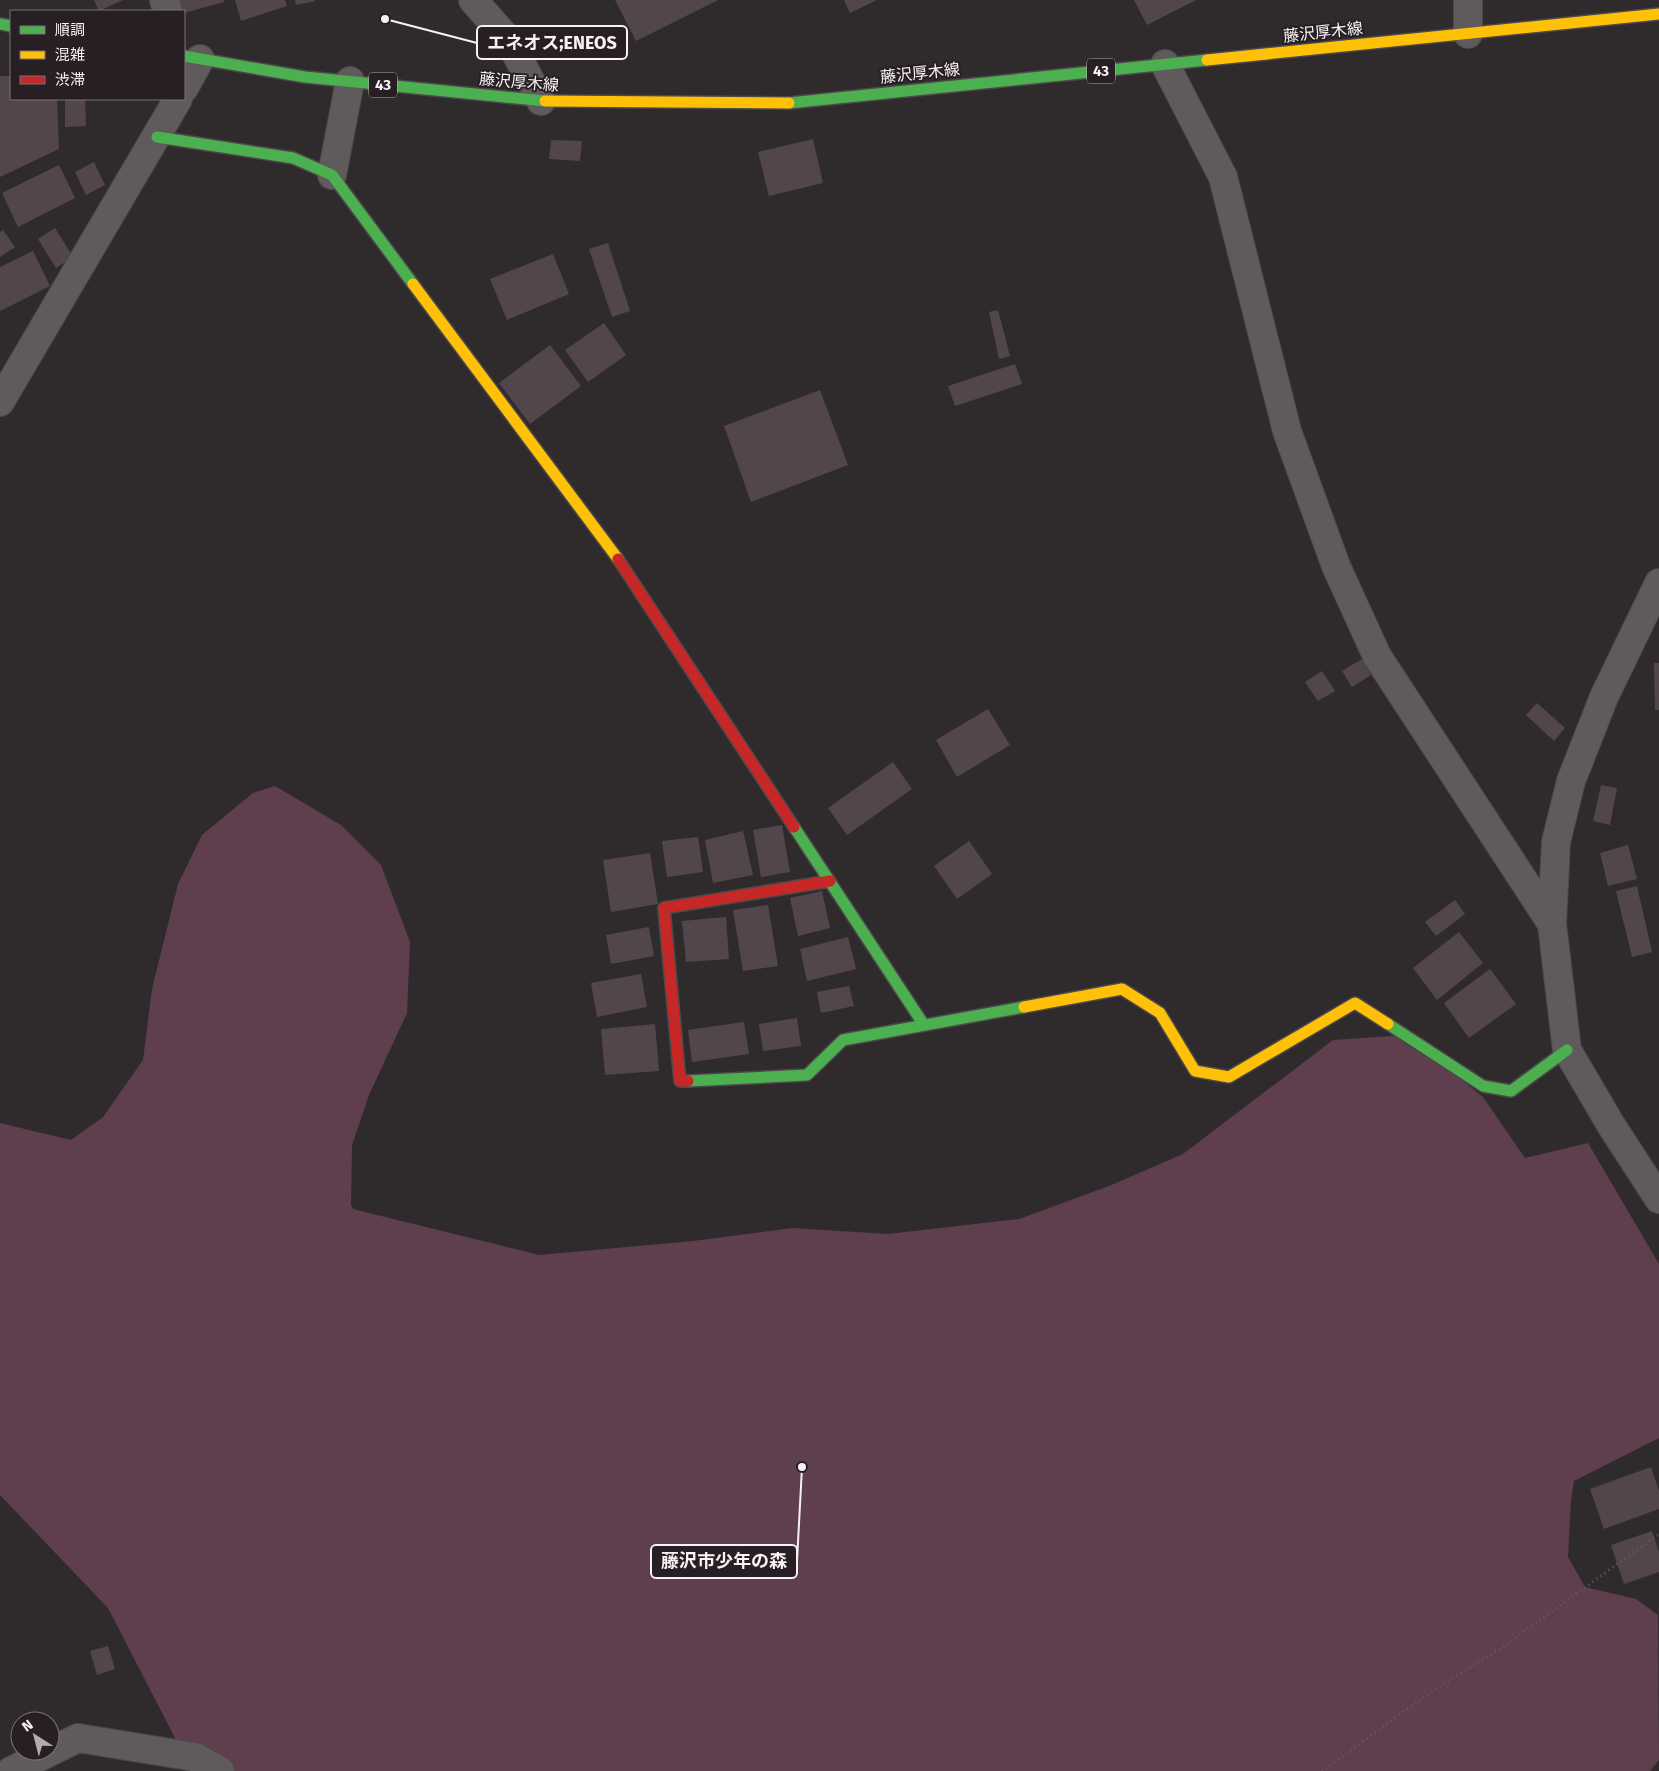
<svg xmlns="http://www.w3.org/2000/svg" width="1659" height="1771" font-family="'Fira Sans','Noto Sans JP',sans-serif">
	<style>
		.green { fill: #5f3e4d }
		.building { fill: #52464c }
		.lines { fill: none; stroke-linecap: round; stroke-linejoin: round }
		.street-casing { stroke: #4d484a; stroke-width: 30 }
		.fast-casing { stroke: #4d484a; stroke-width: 14 }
		.slow-casing { stroke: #4d484a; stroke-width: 14 }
		.jam-casing { stroke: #4d484a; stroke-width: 14 }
		.path { stroke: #605e5f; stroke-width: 3; stroke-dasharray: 1 4; stroke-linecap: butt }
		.street { stroke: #5f5b5d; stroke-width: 28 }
		.fast { stroke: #4caf50; stroke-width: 11 }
		.slow { stroke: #ffc107; stroke-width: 11 }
		.jam { stroke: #c62828; stroke-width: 11 }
		.labels { text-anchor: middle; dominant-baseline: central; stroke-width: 4; stroke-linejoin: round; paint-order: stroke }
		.shield { fill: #271f23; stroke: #b9b3b5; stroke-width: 1 }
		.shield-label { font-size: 15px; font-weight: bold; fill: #f8f2f4 }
		.street-label { font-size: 16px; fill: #f8f2f4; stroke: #271f23 }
		.leader { fill: none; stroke: #f8f2f4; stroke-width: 2 }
		.callout-dot { fill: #f8f2f4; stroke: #271f23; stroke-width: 2 }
		.callout { fill: #271f23; stroke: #f8f2f4; stroke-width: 2 }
		.callout-label { font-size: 18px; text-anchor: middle; font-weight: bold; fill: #f8f2f4 }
	</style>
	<rect width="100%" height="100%" fill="#2f2b2d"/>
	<!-- green -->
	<polygon class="green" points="275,786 341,825 381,865 410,942 407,1013 369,1095 352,1145 351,1205 353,1209 539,1255 693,1241 792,1228 888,1234 1019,1219 1109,1186 1183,1154 1333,1040 1406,1035 1483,1097 1525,1158 1588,1143 1659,1264 1659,1438 1574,1481 1571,1501 1568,1557 1585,1587 1636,1599 1658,1615 1659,1760 1650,1771 192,1771 108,1608 0,1495 0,1123 71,1140 103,1117 143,1060 152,989 178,884 202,835 253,793"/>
	<!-- building -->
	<g class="building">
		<polygon points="94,0 123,0 99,11"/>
		<polygon points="178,0 224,0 224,2 184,13 184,11 181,11"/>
		<polygon points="235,0 285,0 287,6 241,21"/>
		<polygon points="295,0 315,0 315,1 296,5"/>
		<polygon points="615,0 718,0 636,41"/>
		<polygon points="844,0 877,0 850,13"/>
		<polygon points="1134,0 1196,0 1147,25"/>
		<polygon points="0,76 11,76 11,99 57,99 59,149 0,177"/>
		<polygon points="65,99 85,99 86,126 65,127"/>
		<polygon points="813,139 823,183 769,196 758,152"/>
		<polygon points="551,140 582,141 580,161 549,159"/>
		<polygon points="94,162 105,185 86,195 75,172"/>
		<polygon points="59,165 75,198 18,227 2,193"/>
		<polygon points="55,228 73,257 56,268 38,239"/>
		<polygon points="3,230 15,247 0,257 0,232"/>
		<polygon points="608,243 630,311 612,317 589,249"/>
		<polygon points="33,251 50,286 0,311 0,267"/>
		<polygon points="553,254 569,294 507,320 490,279"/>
		<polygon points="998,310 1010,356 999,359 989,312"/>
		<polygon points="604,323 626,355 588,382 565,350"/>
		<polygon points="550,345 581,386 530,424 499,383"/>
		<polygon points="1015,364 1022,384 955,406 948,386"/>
		<polygon points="820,390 848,465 751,502 724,426"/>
		<polygon points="1362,659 1371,675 1352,687 1342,671"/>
		<polygon points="1654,663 1659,663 1659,710 1655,710"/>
		<polygon points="1322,671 1335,691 1318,701 1305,682"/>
		<polygon points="1537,703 1565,728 1554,741 1526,715"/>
		<polygon points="988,709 1010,745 957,777 936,740"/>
		<polygon points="893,762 912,789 847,835 828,808"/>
		<polygon points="1601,785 1617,788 1610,825 1593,821"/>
		<polygon points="782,825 790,872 761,877 753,830"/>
		<polygon points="743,831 753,875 713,883 705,840"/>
		<polygon points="698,837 703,872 667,877 662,841"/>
		<polygon points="969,841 992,874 957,899 934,866"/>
		<polygon points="1628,845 1637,879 1608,886 1600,853"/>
		<polygon points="650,853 658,904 611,912 603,860"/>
		<polygon points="1637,886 1652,952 1632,957 1616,891"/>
		<polygon points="822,891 830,928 798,936 790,898"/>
		<polygon points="1455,900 1465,914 1436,936 1425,922"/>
		<polygon points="768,905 778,966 743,971 733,910"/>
		<polygon points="726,917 729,959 686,962 682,921"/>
		<polygon points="649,927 654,956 611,964 606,935"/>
		<polygon points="1459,932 1483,963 1437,1000 1413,968"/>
		<polygon points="848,937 856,969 807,981 800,949"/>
		<polygon points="1490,969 1516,1004 1469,1038 1444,1003"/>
		<polygon points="641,974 647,1007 597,1017 591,983"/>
		<polygon points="849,986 854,1006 821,1013 817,992"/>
		<polygon points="797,1018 801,1046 763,1051 759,1024"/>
		<polygon points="744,1022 749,1054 692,1062 688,1030"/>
		<polygon points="655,1024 659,1071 605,1075 601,1029"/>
		<polygon points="1651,1467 1659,1491 1659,1509 1604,1529 1590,1489"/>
		<polygon points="1652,1531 1659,1552 1659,1572 1624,1584 1611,1545"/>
		<polygon points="108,1646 115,1669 97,1675 90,1651"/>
	</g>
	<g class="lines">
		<defs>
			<g id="street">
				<polyline points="164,0 168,11"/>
				<polyline points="473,0 510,42 541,101"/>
				<polyline points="1468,0 1468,34"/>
				<polyline points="1165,64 1223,177 1287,431 1336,566 1377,656 1552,924"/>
				<polyline points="184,88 200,59"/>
				<polyline points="332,175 350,81"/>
				<polyline points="0,402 178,99"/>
				<polyline points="1659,583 1604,697 1571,781 1556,842 1552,924 1567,1050 1611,1125 1659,1199"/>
				<polyline points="11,1771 78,1738 195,1757 220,1771"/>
			</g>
			<g id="fast">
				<polyline points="0,24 11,26"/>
				<polyline points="184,56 305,77 545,101"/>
				<polyline points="789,103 1207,60"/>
				<polyline points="157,137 293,158 332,175 413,284"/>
				<polyline points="794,827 924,1025"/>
				<polyline points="1388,1024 1483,1086 1511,1091 1567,1050"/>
				<polyline points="688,1081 807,1075 843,1040 1024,1007"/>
			</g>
			<g id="slow">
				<polyline points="1207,60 1659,14"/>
				<polyline points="545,101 789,103"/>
				<polyline points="413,284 618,559"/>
				<polyline points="1024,1007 1122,989 1160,1013 1195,1071 1229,1077 1355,1003 1388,1024"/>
			</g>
			<g id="jam">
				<polyline points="618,559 794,827"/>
				<polyline points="688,1081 680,1081 664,908 830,881"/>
			</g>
		</defs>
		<!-- street casing -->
		<use href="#street" class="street-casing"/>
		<!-- fast casing -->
		<use href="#fast" class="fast-casing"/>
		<!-- slow casing -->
		<use href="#slow" class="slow-casing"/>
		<!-- jam casing -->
		<use href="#jam" class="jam-casing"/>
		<!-- path -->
		<polyline class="path" points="1322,1771 1438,1687 1501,1648 1659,1534"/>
		<!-- street -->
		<use href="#street" class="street"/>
		<!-- fast -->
		<use href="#fast" class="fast"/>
		<!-- slow -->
		<use href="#slow" class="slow"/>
		<!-- jam -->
		<use href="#jam" class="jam"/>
	</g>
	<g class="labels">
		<!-- shield labels -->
		<g class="shield">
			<rect x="1087" y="58.5" width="28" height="25" rx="4"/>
			<rect x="369" y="72.5" width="28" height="25" rx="4"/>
		</g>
		<g class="shield-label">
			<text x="1101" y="71">43</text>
			<text x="383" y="85">43</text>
		</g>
		<!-- street labels -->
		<g class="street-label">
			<text transform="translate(1323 32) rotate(-6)">藤沢厚木線</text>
			<text transform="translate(920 73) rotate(-6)">藤沢厚木線</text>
			<text transform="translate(519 82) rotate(5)">藤沢厚木線</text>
		</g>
	</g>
	<!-- callouts -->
	<path class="leader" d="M385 19L477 43M802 1467L797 1561"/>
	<g class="callout-dot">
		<circle cx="385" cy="19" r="5"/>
		<circle cx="802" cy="1467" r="5"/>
	</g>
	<g class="callout">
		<rect x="477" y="26" width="150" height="33" rx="5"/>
		<rect x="651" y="1545" width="146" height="33" rx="5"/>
	</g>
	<g class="callout-label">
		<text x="552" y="49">エネオス;ENEOS</text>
		<text x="724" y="1567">藤沢市少年の森</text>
	</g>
	<!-- legend -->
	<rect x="10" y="10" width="175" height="90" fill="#271f23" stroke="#7b7377"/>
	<rect x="20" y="26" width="25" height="8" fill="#4caf50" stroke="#7b7377"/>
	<text x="55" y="35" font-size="15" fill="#f8f2f4">順調</text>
	<rect x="20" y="51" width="25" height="8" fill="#ffc107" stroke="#7b7377"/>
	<text x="55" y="60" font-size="15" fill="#f8f2f4">混雑</text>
	<rect x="20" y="76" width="25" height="8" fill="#c62828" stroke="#7b7377"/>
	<text x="55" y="85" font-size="15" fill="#f8f2f4">渋滞</text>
	<!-- north arrow -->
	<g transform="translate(35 1736) rotate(324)"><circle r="24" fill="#271f23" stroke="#7b7377"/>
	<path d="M0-4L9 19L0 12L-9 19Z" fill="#b2acae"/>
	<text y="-8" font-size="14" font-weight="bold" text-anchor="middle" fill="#f8f2f4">N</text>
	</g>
</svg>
